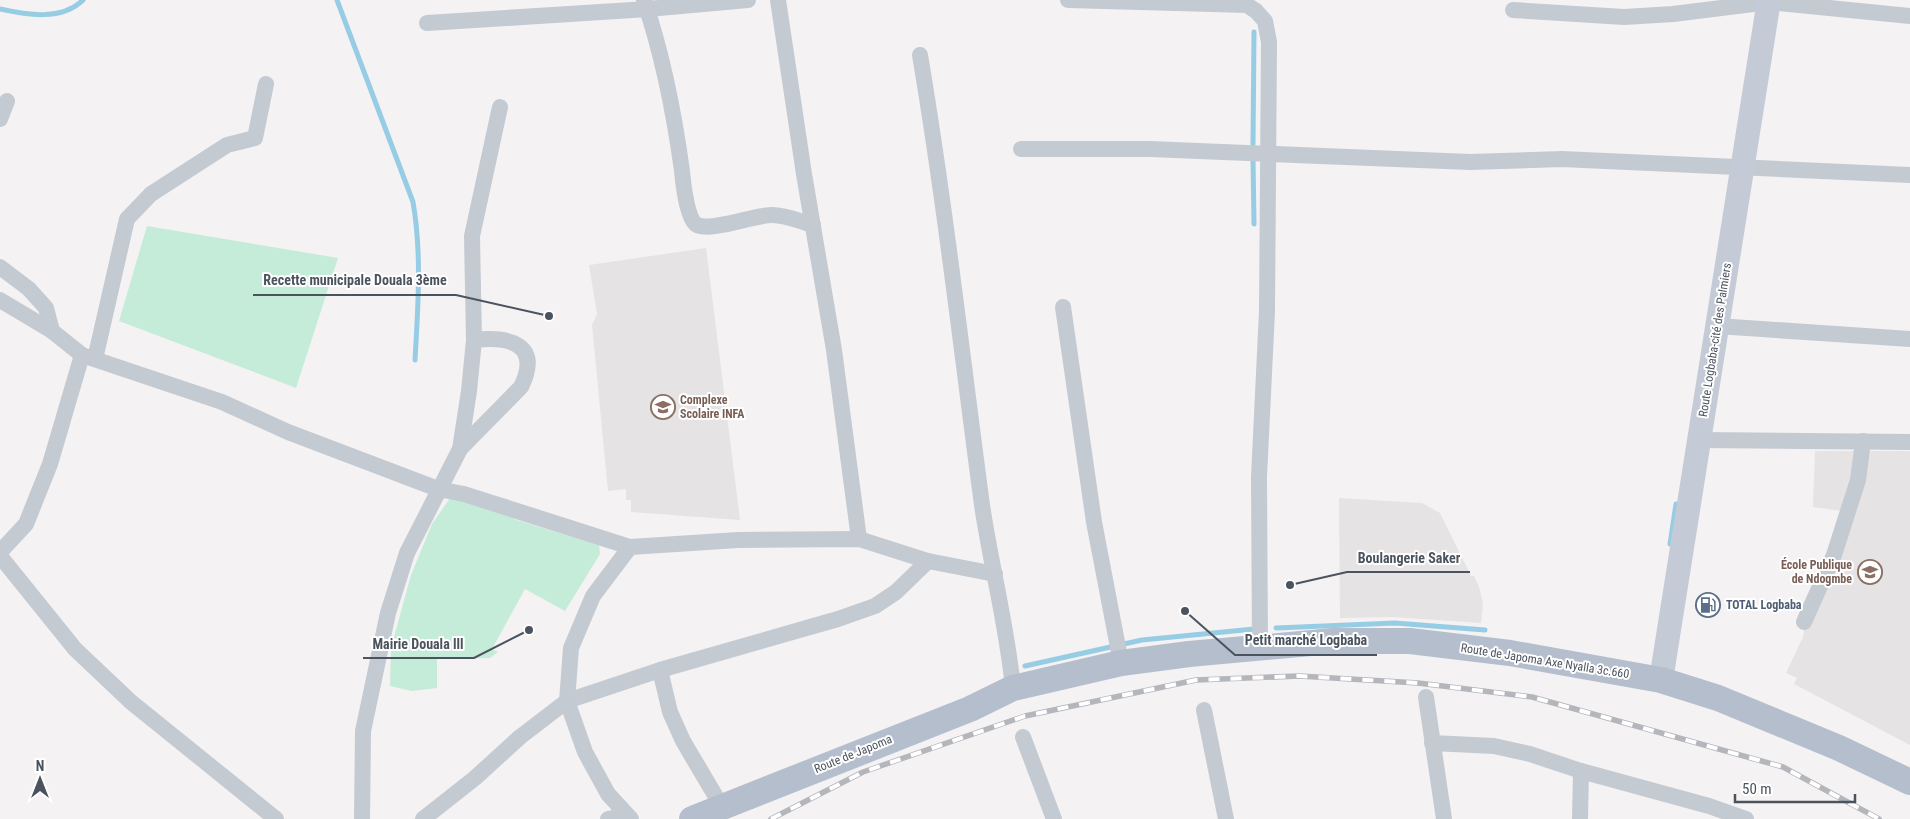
<svg xmlns="http://www.w3.org/2000/svg" width="1910" height="819" font-family="'Roboto Condensed',sans-serif">
	<style>
		.education { fill: #e5e3e3 }
		.green { fill: #c5ecd9 }
		.lines { fill: none; stroke-linecap: round; stroke-linejoin: round }
		.stream { stroke: #97cce5; stroke-width: 5 }
		.street { stroke: #c4cad2; stroke-width: 16 }
		.secondary { stroke: #c4cbd6; stroke-width: 24 }
		.primary { stroke: #b4becd; stroke-width: 26 }
		.rail-casing { stroke: #b4b6bb; stroke-width: 5.5 }
		.rail { stroke: #fff; stroke-width: 4; stroke-dasharray: 11; stroke-linecap: butt }
		.labels { text-anchor: middle; dominant-baseline: central; stroke-width: 4; stroke-linejoin: round; paint-order: stroke }
		.street-label { font-size: 12px; fill: #4b535e; stroke: #fff }
		.education-label { font-size: 12px; font-weight: bold; fill: #785e54; stroke: #fff; text-anchor: start }
		.service-label { font-size: 12px; font-weight: bold; fill: #4e5e75; stroke: #fff; text-anchor: start }
		.leader { fill: none; stroke: #4b535e; stroke-width: 2 }
		.callout-dot { fill: #4b535e; stroke: #fff; stroke-width: 2 }
		.callout-label { font-size: 14px; text-anchor: middle; font-weight: bold; fill: #4b535e; stroke: #fff; stroke-width: 4; stroke-linejoin: round; paint-order: stroke }
	</style>
	<rect width="100%" height="100%" fill="#f4f2f2"/>
	<!-- education -->
	<g class="education">
		<polygon points="706,248 740,520 631,512 631,500 626,500 626,489 608,491 592,325 597,314 589,265"/>
		<polygon points="1815,451 1910,451 1910,745 1794,684 1797,678 1786,673 1803,637 1804,630 1856,513 1813,507"/>
		<polygon points="1339,498 1422,503 1440,513 1471,576 1474,576 1479,587 1483,604 1481,623 1392,617 1340,618"/>
	</g>
	<!-- green -->
	<g class="green">
		<polygon points="147,226 338,258 296,388 119,321"/>
		<polygon points="452,495 473,498 517,520 599,545 600,554 565,611 525,589 492,649 498,652 490,658 437,659 437,688 412,691 390,686 391,648 411,575 432,524"/>
	</g>
	<g class="lines">
		<!-- stream -->
		<g class="stream">
			<path d="M337,0l76,202c9,52 5,105 2,158"/>
			<path d="M0,9c27,6 62,12 83,-9"/>
			<polyline points="1253,144 1254,32"/>
			<polyline points="1253,158 1254,224"/>
			<polyline points="1670,544 1676,504"/>
			<polyline points="1276,628 1395,623 1485,630"/>
			<polyline points="1025,666 1142,640 1254,629"/>
		</g>
		<!-- street -->
		<g class="street">
			<path d="M644,0c19,56 30,112 38,171 1,11 5,50 15,54 14,7 57,-10 75,-10 14,0 27,6 41,10"/>
			<polyline points="778,0 804,174 834,350 859,539"/>
			<polyline points="1068,0 1247,5 1256,11 1265,21 1269,42 1267,311 1259,477 1260,648"/>
			<polyline points="1513,10 1624,17 1673,14 1769,2 1910,16"/>
			<polyline points="427,23 648,9 748,0"/>
			<path d="M920,55c25,149 42,300 62,450 9,61 25,121 31,183"/>
			<polyline points="0,119 7,101"/>
			<polyline points="1021,149 1150,149 1470,162 1562,159 1910,175"/>
			<polyline points="0,267 29,289 46,308 52,331"/>
			<polyline points="0,300 52,331 82,355"/>
			<polyline points="1063,307 1094,522 1121,663"/>
			<polyline points="1717,326 1910,339"/>
			<polyline points="95,359 127,219 151,194 227,145 255,138 266,84"/>
			<polyline points="1700,440 1910,442"/>
			<path d="M460,449l61,-62c21,-43 -12,-51 -47,-47"/>
			<polyline points="630,547 593,596 571,648 567,701 585,752 608,794 631,819"/>
			<polyline points="0,552 26,524 50,464 82,355 222,402 288,432 438,489 464,494 630,547 738,540 859,539 928,561 995,574"/>
			<polyline points="0,556 75,649 131,702 276,819"/>
			<polyline points="1804,622 1834,555 1858,480 1863,441"/>
			<polyline points="660,670 670,712 683,741 722,807"/>
			<polyline points="1426,697 1444,819"/>
			<polyline points="1204,710 1226,819"/>
			<polyline points="1023,737 1054,819"/>
			<polyline points="1432,743 1494,746 1530,754 1581,771 1709,806 1746,819"/>
			<polyline points="362,819 363,731 388,613 407,553 460,449 469,391 474,340 472,236 500,107"/>
			<polyline points="423,819 475,778 520,737 567,701 660,670 838,619 875,606 896,592 928,561"/>
			<polyline points="608,819 627,815"/>
			<polyline points="1580,819 1581,771"/>
		</g>
		<!-- secondary -->
		<polyline class="secondary" points="1661,680 1769,0"/>
		<!-- primary -->
		<polyline class="primary" points="692,819 970,709 1013,688 1121,663 1189,654 1333,641 1410,641 1510,653 1661,680 1718,698 1839,748 1910,782"/>
		<defs>
			<polyline id="rail" points="771,819 863,772 1025,716 1196,680 1299,676 1418,683 1532,697 1783,767 1879,819"/>
		</defs>
		<!-- rail casing -->
		<use href="#rail" class="rail-casing"/>
		<!-- rail -->
		<use href="#rail" class="rail"/>
	</g>
	<!-- icons -->
	<defs>
		<symbol id="school-ring" viewBox="-11 -11 22 22"><circle r="9.5" fill="#fff" stroke="#8d6e63" stroke-width="1.5"/><path d="M0-5L7-2L0 1L-7-2ZM-4 1L0 2.5L4 1V4Q0 6-4 4Z" fill="#8d6e63"/></symbol>
		<symbol id="fuel-ring" viewBox="-11 -11 22 22"><circle r="9.5" fill="#fff" stroke="#5c6f8a" stroke-width="1.5"/><path d="M-5.5-6h7V0h2V4h1.3V-2.5L3-4.5l.8-.8L6-3V5H2.5V1h-1V6h-7ZM-4.2-4.7v3.2H.2V-4.7Z" fill="#5c6f8a"/></symbol>
	</defs>
	<g fill-rule="evenodd">
		<use href="#school-ring" x="649" y="393" width="28" height="28"/>
		<use href="#school-ring" x="1856" y="558" width="28" height="28"/>
		<use href="#fuel-ring" x="1694" y="591" width="28" height="28"/>
	</g>
	<g class="labels">
		<!-- street labels -->
		<g class="street-label">
			<text transform="translate(1715 340) rotate(-81)">Route Logbaba-cité des Palmiers</text>
			<text transform="translate(1545 661) rotate(9)">Route de Japoma Axe Nyalla 3c.660</text>
			<text transform="translate(853 754) rotate(-22)">Route de Japoma</text>
		</g>
		<!-- education labels -->
		<g class="education-label">
			<text x="680" y="400">Complexe<tspan x="680" dy="14">Scolaire INFA</tspan></text>
			<text x="1852" y="565" text-anchor="end">École Publique<tspan x="1852" dy="14">de Ndogmbe</tspan></text>
		</g>
		<!-- service labels -->
		<g class="service-label">
			<text x="1726" y="605">TOTAL Logbaba</text>
		</g>
	</g>
	<!-- callouts -->
	<path class="leader" d="M549 316L456 295H253M1290 585L1347 572H1470M1185 611L1235 655H1377M529 630L474 658H363"/>
	<g class="callout-dot">
		<circle cx="549" cy="316" r="5"/>
		<circle cx="1290" cy="585" r="5"/>
		<circle cx="1185" cy="611" r="5"/>
		<circle cx="529" cy="630" r="5"/>
	</g>
	<g class="callout-label">
		<text x="355" y="285">Recette municipale Douala 3ème</text>
		<text x="1409" y="563">Boulangerie Saker</text>
		<text x="1306" y="645">Petit marché Logbaba</text>
		<text x="418" y="649">Mairie Douala lll</text>
	</g>
	<!-- north arrow -->
	<g transform="translate(40 779)" stroke="#ffffff" stroke-width="4" paint-order="stroke">
	<path d="M0-4L9 19L0 12L-9 19Z" fill="#4b535e"/>
	<text y="-8" font-size="14" font-weight="bold" text-anchor="middle" fill="#4b535e">N</text>
	</g>
	<!-- scale -->
	<path d="M1735 794v8h120v-8" fill="none" stroke="#4b535e" stroke-width="2.5"/>
	<text x="1742" y="794" font-size="15" fill="#4b535e" stroke="#ffffff" stroke-width="4" paint-order="stroke">50 m</text>
</svg>
